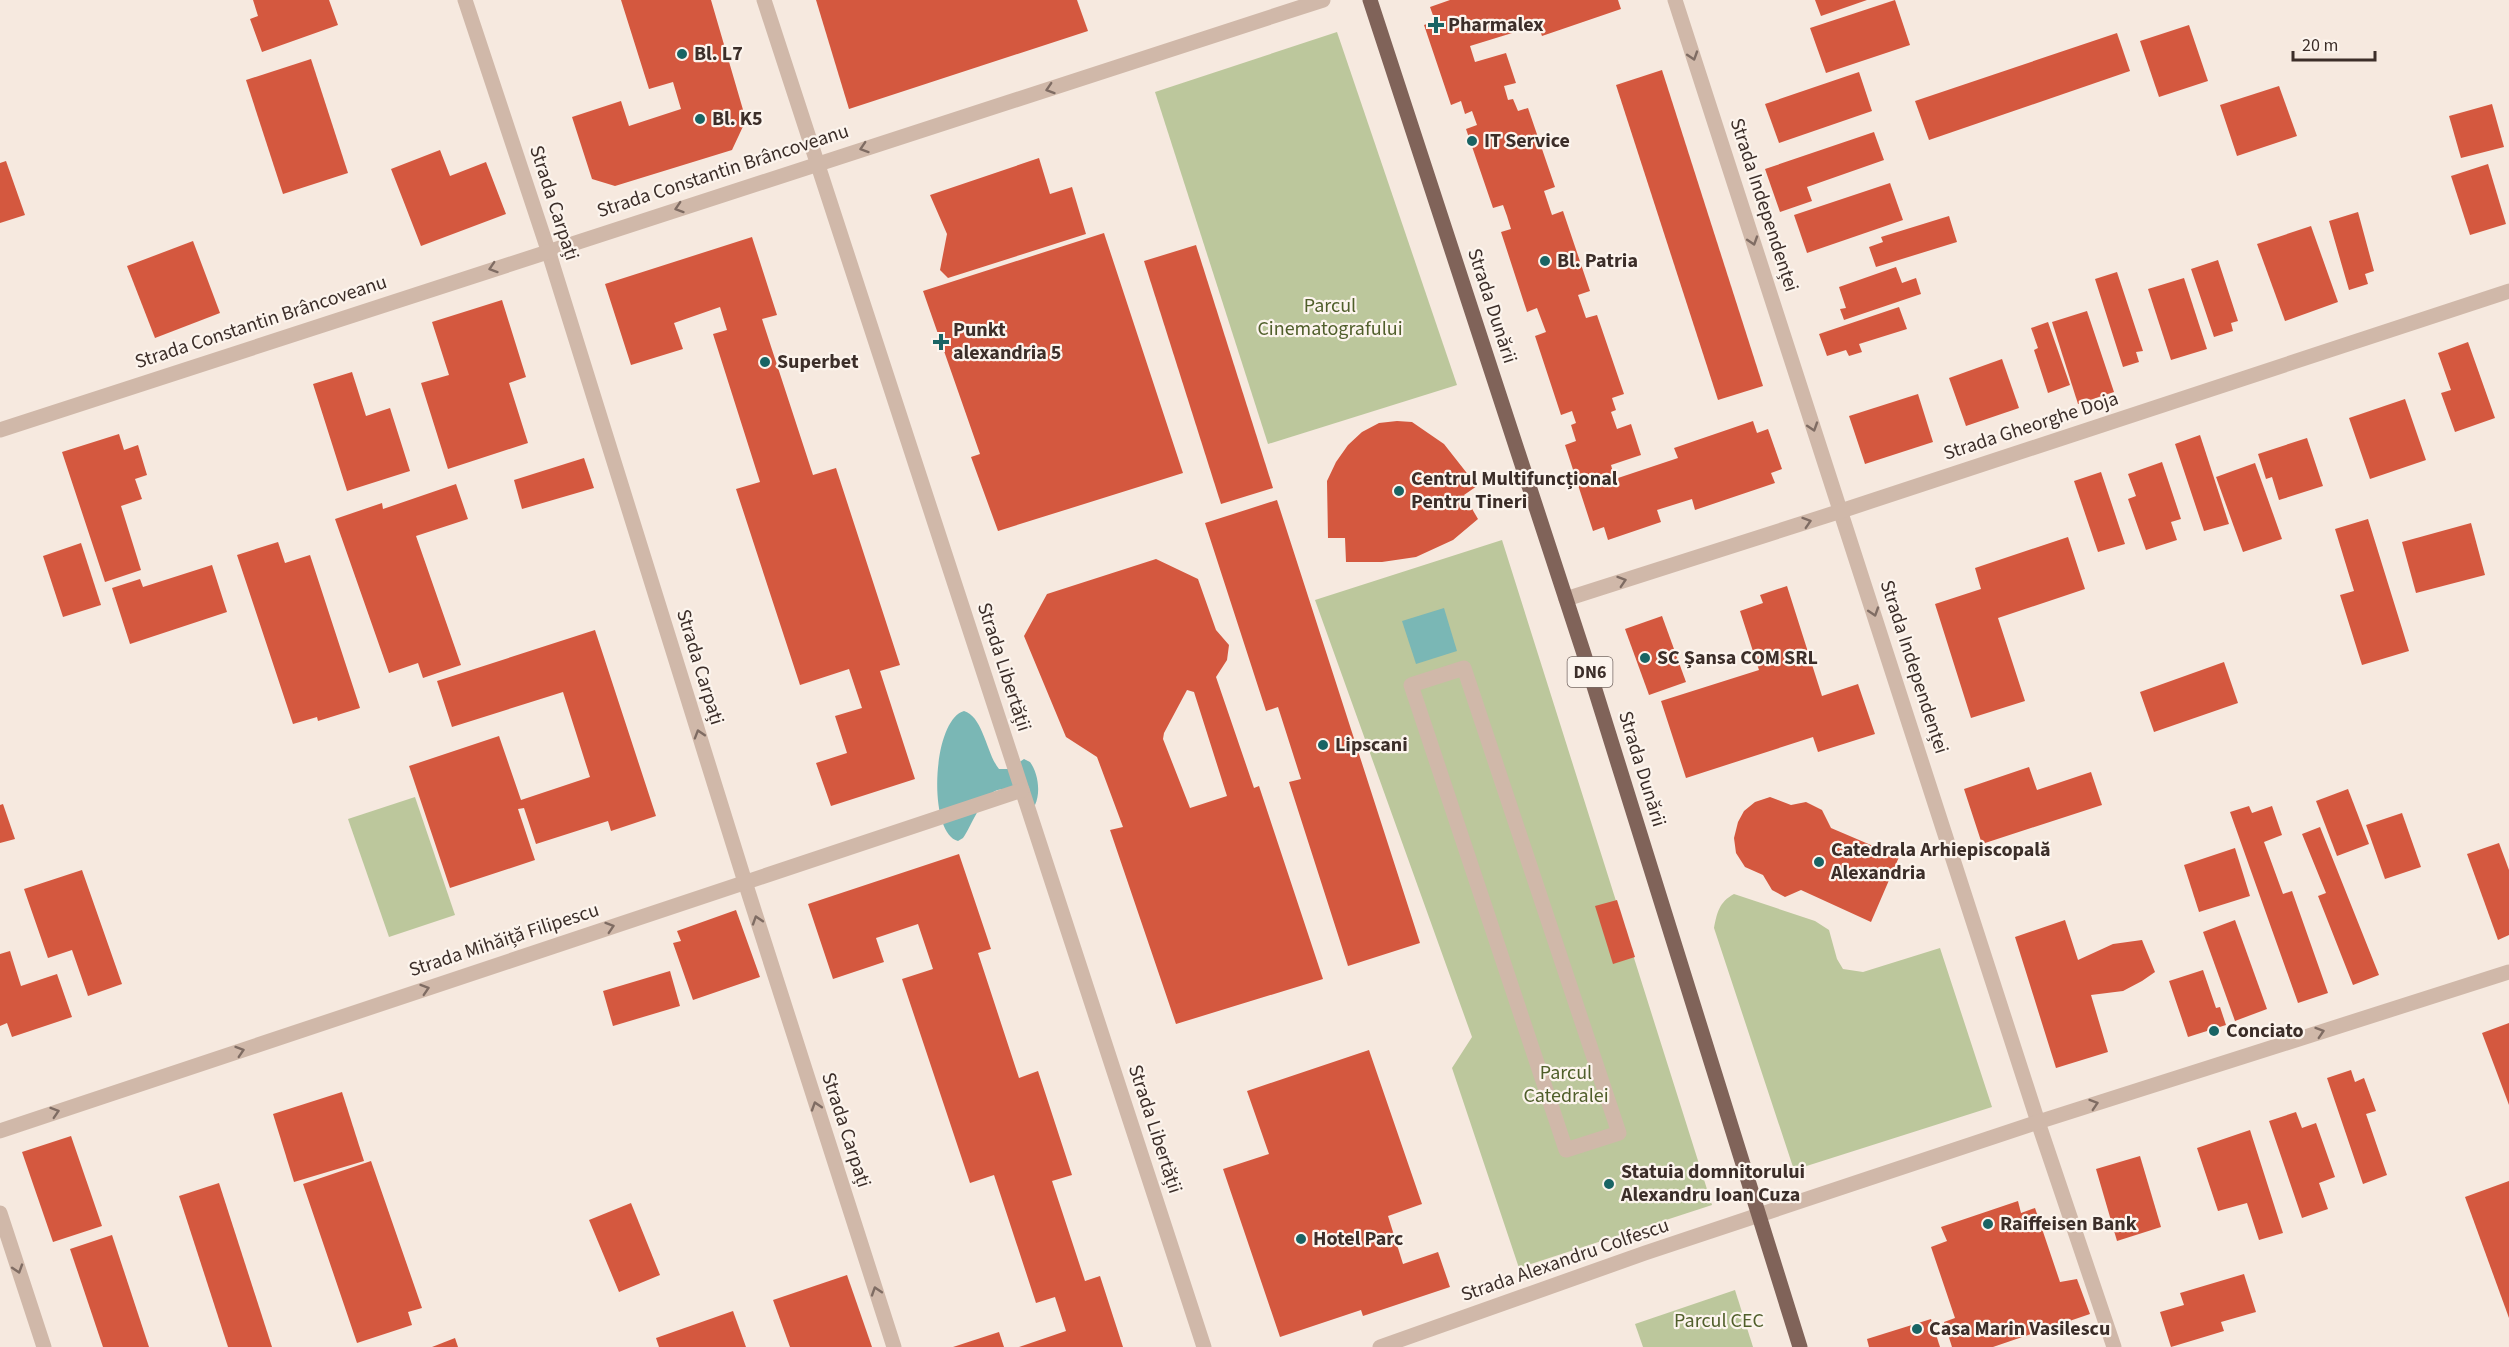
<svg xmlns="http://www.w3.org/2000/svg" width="2509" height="1347" font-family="'Source Sans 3',sans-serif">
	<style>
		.green { fill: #bcc79c }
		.water { fill: #7ab7b5 }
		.building { fill: #d4583f; fill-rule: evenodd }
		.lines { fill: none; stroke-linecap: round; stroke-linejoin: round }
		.minor { stroke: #d0b8a9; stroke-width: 15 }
		.major { stroke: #806359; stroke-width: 15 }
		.oneway { stroke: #7f6c63 }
		.poi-dot { fill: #196464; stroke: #fcf4ed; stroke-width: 2 }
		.labels { text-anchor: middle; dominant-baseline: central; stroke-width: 4.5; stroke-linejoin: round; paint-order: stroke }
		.shield { fill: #fcf4ed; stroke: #766964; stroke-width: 1.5 }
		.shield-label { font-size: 18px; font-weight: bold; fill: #3c2e29 }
		.poi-label { font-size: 20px; font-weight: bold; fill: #3c2e29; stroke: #fcf4ed; text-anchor: start }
		.street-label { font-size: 20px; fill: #3c2e29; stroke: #fcf4ed }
		.park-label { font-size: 20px; fill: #4f5e2a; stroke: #fcf4ed }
	</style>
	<rect width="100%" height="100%" fill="#f6e9df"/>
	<!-- green -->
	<g class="green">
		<polygon points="1337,32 1457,385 1268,444 1155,92"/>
		<polygon points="1502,540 1712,1205 1519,1268 1452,1068 1472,1037 1315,600"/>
		<polygon points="415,797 455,915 389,937 348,819"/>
		<path d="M1734,894l81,27 14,9 8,29 6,10 20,3 77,-24 52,159 -198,63 -80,-242c3,-15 5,-26 20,-34z"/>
		<polygon points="1735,1290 1753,1347 1643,1347 1635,1324"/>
	</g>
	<!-- water -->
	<g class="water">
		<polygon points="1444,608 1457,651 1416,664 1402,621"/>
		<path d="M964,711c19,5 23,44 35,58h10l15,-10 6,3c8,11 11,30 5,43 -10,-5 -20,-12 -31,-15 -18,-6 -32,36 -41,48l-5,3c-31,-8 -26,-121 6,-130z"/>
	</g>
	<!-- building -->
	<g class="building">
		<polygon points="253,0 329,0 338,25 262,52 250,19 258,16"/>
		<polygon points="621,0 711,0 746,120 732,150 615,186 592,179 572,117 621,101 629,126 681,109 673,82 649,89"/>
		<polygon points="816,0 1077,0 1088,31 849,109"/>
		<polygon points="1450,0 1618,0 1621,9 1542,36 1538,25 1470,46 1475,62 1506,53 1516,83 1504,86 1508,100 1513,99 1518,111 1528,108 1555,187 1544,191 1552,215 1563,211 1590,291 1578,295 1586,318 1597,315 1624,394 1612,398 1616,410 1611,412 1617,429 1631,424 1641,455 1611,465 1615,479 1678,458 1674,448 1753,421 1757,433 1768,429 1782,469 1771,473 1775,483 1695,510 1692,499 1657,510 1661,522 1608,540 1604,527 1593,531 1565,445 1576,441 1571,425 1576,423 1572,411 1561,415 1535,336 1546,332 1537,308 1527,312 1501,232 1511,229 1507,216 1503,205 1493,208 1466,129 1477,125 1472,111 1465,114 1461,101 1451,105 1424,25 1435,21 1430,7"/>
		<polygon points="1815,0 1867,0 1821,16"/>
		<polygon points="1895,0 1910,45 1826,73 1810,28"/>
		<polygon points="2189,25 2208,81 2159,97 2140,41"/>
		<polygon points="2117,33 2130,71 1929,140 1915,101"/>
		<polygon points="311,59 348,173 283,194 246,80"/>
		<polygon points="1662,70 1763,386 1718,400 1616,85"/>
		<polygon points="1859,72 1872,111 1779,143 1765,104"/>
		<polygon points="2279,86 2297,136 2237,156 2220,105"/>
		<polygon points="2492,104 2504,147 2461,158 2449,116"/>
		<polygon points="1874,132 1884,160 1807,187 1812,201 1780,212 1765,169"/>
		<polygon points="440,150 450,176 486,162 506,214 421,246 391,169"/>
		<polygon points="1039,158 1050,194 1072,187 1086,234 948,278 940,270 947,234 930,195"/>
		<polygon points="6,161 25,215 0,223 0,163"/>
		<polygon points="2488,164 2506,224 2470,235 2451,176"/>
		<polygon points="1890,183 1903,220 1807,253 1794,215"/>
		<polygon points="2358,212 2374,271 2365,274 2368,284 2349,290 2329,221"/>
		<polygon points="1949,216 1957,242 1876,267 1869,247 1883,242 1881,237"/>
		<polygon points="2311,226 2338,302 2285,321 2257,244"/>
		<polygon points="1104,233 1183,473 998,531 971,457 980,454 923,291"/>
		<polygon points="752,237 777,315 762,319 813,475 836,468 900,665 880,671 915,779 831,806 816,763 847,753 835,716 862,708 849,669 800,685 736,489 760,482 713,334 727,330 720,307 674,323 683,349 631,365 605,284"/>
		<polygon points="193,241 220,313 155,338 127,266"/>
		<polygon points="1196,245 1273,488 1221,504 1144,261"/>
		<polygon points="2218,260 2238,321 2231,323 2233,331 2214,337 2191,269"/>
		<polygon points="1896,267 1902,283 1916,278 1921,294 1844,320 1840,309 1846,308 1839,287"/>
		<polygon points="2117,272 2143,351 2136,352 2139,362 2123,367 2095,279"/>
		<polygon points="2184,278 2207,349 2171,360 2148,289"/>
		<polygon points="502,300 526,377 509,383 528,443 448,469 421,383 449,375 432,322"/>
		<polygon points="1899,307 1907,329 1859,344 1862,352 1849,356 1846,350 1827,356 1819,334"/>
		<polygon points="2087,311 2114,392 2078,404 2052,322"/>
		<polygon points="2048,322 2070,385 2048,393 2034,350 2038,348 2031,328"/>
		<polygon points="2468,342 2495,418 2455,432 2441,393 2451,390 2438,353"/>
		<polygon points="2002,359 2019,408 1966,426 1949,378"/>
		<polygon points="352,372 366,416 390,408 410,471 347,491 313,384"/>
		<polygon points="1918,394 1933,442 1865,464 1849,416"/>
		<polygon points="2405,399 2426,460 2370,479 2349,418"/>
		<polygon points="1397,421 1412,422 1444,444 1477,486 1464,495 1478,519 1453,540 1416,557 1382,562 1346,562 1345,538 1328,538 1327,481 1336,462 1348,445 1362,432 1379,423"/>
		<polygon points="119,434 124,450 138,445 147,475 135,479 142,499 121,506 141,570 105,582 62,452"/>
		<polygon points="2200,435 2229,524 2204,531 2175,444"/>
		<polygon points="2307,438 2323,486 2279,500 2272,477 2266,479 2258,454"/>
		<polygon points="584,458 594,488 522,509 514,480"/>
		<polygon points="2162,462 2181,519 2171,522 2177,540 2146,550 2128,499 2136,496 2128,474"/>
		<polygon points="2255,463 2282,539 2243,552 2216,477"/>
		<polygon points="2101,472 2125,544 2098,552 2074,481"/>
		<polygon points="456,484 468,519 416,536 461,665 423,678 418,663 389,673 335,519 382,503 383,509"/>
		<polygon points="1277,500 1420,943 1348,966 1289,782 1301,779 1278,707 1266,711 1205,523"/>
		<polygon points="2368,519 2409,651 2362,665 2340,595 2354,591 2335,529"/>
		<polygon points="2471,523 2485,575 2416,593 2402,542"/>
		<polygon points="2068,537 2085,589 1998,618 2025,701 1971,718 1935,604 1981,589 1975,568"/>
		<polygon points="278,542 285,563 310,555 360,708 318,721 317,717 293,724 237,555"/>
		<polygon points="81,543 101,605 63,617 43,556"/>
		<path d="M1156,559l42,20 18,51 13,15 -2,15 -11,17 38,111 5,-2 64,193 -147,45 -66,-194 13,-3 -26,-70 -31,-20 -42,-101 23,-42zM1187,690l7,2 33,104 -37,12 -27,-69 1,-6z"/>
		<polygon points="212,565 227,612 130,644 112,588 140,579 143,587"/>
		<polygon points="1787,586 1822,696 1858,684 1875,734 1818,752 1813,737 1686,778 1661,701 1759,670 1740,611 1763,603 1760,595"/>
		<polygon points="1662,616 1686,682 1649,695 1625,629"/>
		<polygon points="595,630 656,816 611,831 608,821 536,844 524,808 518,809 535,860 450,888 409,766 499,736 521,800 590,777 563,692 452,727 437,681"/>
		<polygon points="2224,662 2238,703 2154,732 2140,692"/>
		<polygon points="2029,767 2037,790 2091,772 2102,805 1982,844 1964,789"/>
		<polygon points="2348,789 2369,844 2337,856 2316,801"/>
		<polygon points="1770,797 1791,805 1806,802 1822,810 1831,828 1899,857 1871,922 1801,890 1785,897 1772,890 1763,875 1745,867 1736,853 1734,838 1738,822 1744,811 1755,802"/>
		<polygon points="3,804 15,839 0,843 0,805"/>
		<polygon points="2249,806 2252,813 2272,806 2282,835 2264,842 2283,894 2292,891 2328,993 2298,1003 2230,812"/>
		<polygon points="2402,813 2421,867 2385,879 2366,825"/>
		<polygon points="2320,827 2379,975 2353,985 2318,896 2326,893 2302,834"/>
		<polygon points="2499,843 2509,870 2509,935 2498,940 2467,854"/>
		<polygon points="2235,848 2250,896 2199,912 2184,865"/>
		<polygon points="959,854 991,949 978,953 1019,1078 1038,1071 1072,1175 1052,1181 1085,1281 1100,1276 1123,1347 1019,1347 1066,1331 1055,1297 1036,1303 994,1175 970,1183 902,979 933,969 918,924 876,938 884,962 833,979 808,904"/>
		<polygon points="82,870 122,984 88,996 72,950 48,958 24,889"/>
		<polygon points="1617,900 1635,957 1613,964 1595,906"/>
		<polygon points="736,910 760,977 693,1000 673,943 681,941 677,931"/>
		<polygon points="2065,920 2078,960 2113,944 2142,940 2155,972 2142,981 2123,991 2091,995 2108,1052 2056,1068 2015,937"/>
		<polygon points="2235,920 2267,1009 2235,1021 2203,932"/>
		<polygon points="10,951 21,986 57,974 72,1017 12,1037 7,1023 0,1026 0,954"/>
		<polygon points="2203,970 2216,1008 2220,1007 2226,1025 2188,1037 2169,981"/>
		<polygon points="670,971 680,1006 613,1026 603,991"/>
		<polygon points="2509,1023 2509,1105 2482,1033"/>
		<polygon points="1369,1050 1422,1204 1388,1216 1403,1264 1438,1252 1450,1287 1363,1316 1361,1310 1280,1337 1223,1169 1269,1154 1247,1091"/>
		<polygon points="2351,1070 2355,1082 2364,1078 2376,1111 2366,1114 2387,1175 2363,1184 2327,1078"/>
		<polygon points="342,1092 364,1161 294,1182 273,1114"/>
		<polygon points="2296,1112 2302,1128 2316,1123 2335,1177 2319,1183 2328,1209 2302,1218 2269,1121"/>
		<polygon points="2250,1130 2283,1233 2259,1240 2247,1203 2218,1211 2197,1148"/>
		<polygon points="71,1136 102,1226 53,1242 22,1152"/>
		<polygon points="2140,1156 2161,1227 2117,1241 2096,1169"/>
		<polygon points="371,1161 422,1308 408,1312 412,1325 357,1343 303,1184"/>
		<polygon points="2509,1181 2509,1318 2465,1197"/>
		<polygon points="219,1183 272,1347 228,1347 179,1196"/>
		<polygon points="2018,1201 2021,1213 2035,1208 2060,1282 2077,1279 2090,1314 1993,1347 1952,1347 1944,1322 1955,1318 1931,1247 1947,1241 1941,1227"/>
		<polygon points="631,1203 660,1275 619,1292 589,1220"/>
		<polygon points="112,1235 149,1347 103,1347 70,1249"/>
		<polygon points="2244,1274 2256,1312 2221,1322 2224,1331 2171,1347 2160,1312 2184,1305 2180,1293"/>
		<polygon points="847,1275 872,1347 790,1347 773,1300"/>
		<polygon points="733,1311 746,1347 659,1347 656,1338"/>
		<polygon points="1931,1319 1940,1347 1869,1347 1867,1339"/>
		<polygon points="999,1332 1004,1347 953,1347"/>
		<polygon points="455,1338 458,1347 432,1347"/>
	</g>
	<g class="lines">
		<!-- minor -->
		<g class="minor">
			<polyline points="465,0 548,250 745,882 894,1347"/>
			<polyline points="764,0 1204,1347"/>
			<polyline points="1675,0 2038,1122 2114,1347"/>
			<polyline points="0,430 1323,0"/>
			<polyline points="1566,599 1841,511 2509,291"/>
			<polygon points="1464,668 1619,1133 1566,1150 1411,685"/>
			<polyline points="0,1131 1022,790"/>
			<polyline points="0,1213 44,1347"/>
			<polyline points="1380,1347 1645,1253 2038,1122 2509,972"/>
		</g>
		<!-- major -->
		<polyline class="major" points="1370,0 1583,651 1800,1347"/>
	</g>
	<!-- one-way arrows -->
	<defs><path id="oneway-chevron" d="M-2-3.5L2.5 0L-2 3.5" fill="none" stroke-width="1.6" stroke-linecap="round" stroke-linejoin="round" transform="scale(1.5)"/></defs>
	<g class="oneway">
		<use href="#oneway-chevron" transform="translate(1693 56) rotate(72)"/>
		<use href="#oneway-chevron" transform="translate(1050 89) rotate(162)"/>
		<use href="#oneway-chevron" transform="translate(864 148) rotate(162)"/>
		<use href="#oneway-chevron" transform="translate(679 208) rotate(162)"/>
		<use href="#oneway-chevron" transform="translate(1753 241) rotate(72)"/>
		<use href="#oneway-chevron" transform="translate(493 268) rotate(162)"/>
		<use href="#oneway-chevron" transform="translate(1813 427) rotate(72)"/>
		<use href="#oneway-chevron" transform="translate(1807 522) rotate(-18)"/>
		<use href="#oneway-chevron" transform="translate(1622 581) rotate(-18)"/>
		<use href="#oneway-chevron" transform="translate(1874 612) rotate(72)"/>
		<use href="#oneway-chevron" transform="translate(699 734) rotate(-107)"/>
		<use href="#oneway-chevron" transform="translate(757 920) rotate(-108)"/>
		<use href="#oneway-chevron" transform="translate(610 927) rotate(-18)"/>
		<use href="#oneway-chevron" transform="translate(425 989) rotate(-18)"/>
		<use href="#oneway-chevron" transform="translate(2320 1032) rotate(-18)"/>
		<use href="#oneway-chevron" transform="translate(240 1051) rotate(-18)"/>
		<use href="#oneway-chevron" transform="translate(2094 1104) rotate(-18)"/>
		<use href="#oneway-chevron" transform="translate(816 1106) rotate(-108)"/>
		<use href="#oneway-chevron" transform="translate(55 1112) rotate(-18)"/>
		<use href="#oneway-chevron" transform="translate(18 1269) rotate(72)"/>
		<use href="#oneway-chevron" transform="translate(876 1291) rotate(-108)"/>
	</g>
	<!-- markers -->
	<g class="poi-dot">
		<path d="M1433 16h6v6h6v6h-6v6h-6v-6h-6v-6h6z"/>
		<circle cx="682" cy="54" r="6"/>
		<circle cx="700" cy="119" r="6"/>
		<circle cx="1472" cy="141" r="6"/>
		<circle cx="1545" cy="261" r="6"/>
		<path d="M938 333h6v6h6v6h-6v6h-6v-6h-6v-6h6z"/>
		<circle cx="765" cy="362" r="6"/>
		<circle cx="1399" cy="491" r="6"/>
		<circle cx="1645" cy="658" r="6"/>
		<circle cx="1323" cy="745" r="6"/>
		<circle cx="1819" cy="862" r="6"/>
		<circle cx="2214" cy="1031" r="6"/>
		<circle cx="1609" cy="1184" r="6"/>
		<circle cx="1988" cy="1224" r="6"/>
		<circle cx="1301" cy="1239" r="6"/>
		<circle cx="1917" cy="1329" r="6"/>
	</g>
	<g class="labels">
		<!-- shield labels -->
		<rect class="shield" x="1567.5" y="657" width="45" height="30" rx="4.5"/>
		<g class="shield-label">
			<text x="1590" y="672">DN6</text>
		</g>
		<!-- poi labels -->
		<g class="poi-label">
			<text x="1448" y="25">Pharmalex</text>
			<text x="694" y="54">Bl. L7</text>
			<text x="712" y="119">Bl. K5</text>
			<text x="1484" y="141">IT Service</text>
			<text x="1557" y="261">Bl. Patria</text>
			<text x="953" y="330">Punkt<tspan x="953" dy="23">alexandria 5</tspan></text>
			<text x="777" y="362">Superbet</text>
			<text x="1411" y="479">Centrul Multifuncțional<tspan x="1411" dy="23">Pentru Tineri</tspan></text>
			<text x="1657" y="658">SC Șansa COM SRL</text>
			<text x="1335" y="745">Lipscani</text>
			<text x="1831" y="850">Catedrala Arhiepiscopală<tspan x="1831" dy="23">Alexandria</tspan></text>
			<text x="2226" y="1031">Conciato</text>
			<text x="1621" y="1172">Statuia domnitorului<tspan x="1621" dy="23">Alexandru Ioan Cuza</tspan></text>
			<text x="2000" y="1224">Raiffeisen Bank</text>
			<text x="1313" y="1239">Hotel Parc</text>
			<text x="1929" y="1329">Casa Marin Vasilescu</text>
		</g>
		<!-- street labels -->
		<g class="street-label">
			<text transform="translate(723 171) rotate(-18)">Strada Constantin Brâncoveanu</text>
			<text transform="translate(554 203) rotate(72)">Strada Carpați</text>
			<text transform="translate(1764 205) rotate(72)">Strada Independenței</text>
			<text transform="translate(1492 306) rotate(72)">Strada Dunării</text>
			<text transform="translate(261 322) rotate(-18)">Strada Constantin Brâncoveanu</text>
			<text transform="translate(2031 426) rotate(-18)">Strada Gheorghe Doja</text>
			<text transform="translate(700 667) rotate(73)">Strada Carpați</text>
			<text transform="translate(1004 667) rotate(72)">Strada Libertății</text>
			<text transform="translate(1914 667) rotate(72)">Strada Independenței</text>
			<text transform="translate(1642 769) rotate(73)">Strada Dunării</text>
			<text transform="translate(504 940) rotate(-18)">Strada Mihăiță Filipescu</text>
			<text transform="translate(1155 1129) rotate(72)">Strada Libertății</text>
			<text transform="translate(846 1130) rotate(72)">Strada Carpați</text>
			<text transform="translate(1565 1260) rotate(-19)">Strada Alexandru Colfescu</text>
		</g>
		<!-- park labels -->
		<g class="park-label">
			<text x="1330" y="306">Parcul<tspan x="1330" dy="23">Cinematografului</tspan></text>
			<text x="1566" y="1073">Parcul<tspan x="1566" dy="23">Catedralei</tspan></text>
			<text x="1719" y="1321">Parcul CEC</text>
		</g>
	</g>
	<!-- scale -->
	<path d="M2293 51v9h82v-9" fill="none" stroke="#3c2e29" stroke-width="3"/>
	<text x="2302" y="51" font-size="18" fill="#3c2e29" stroke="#fcf4ed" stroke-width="4.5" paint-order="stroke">20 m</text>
</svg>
